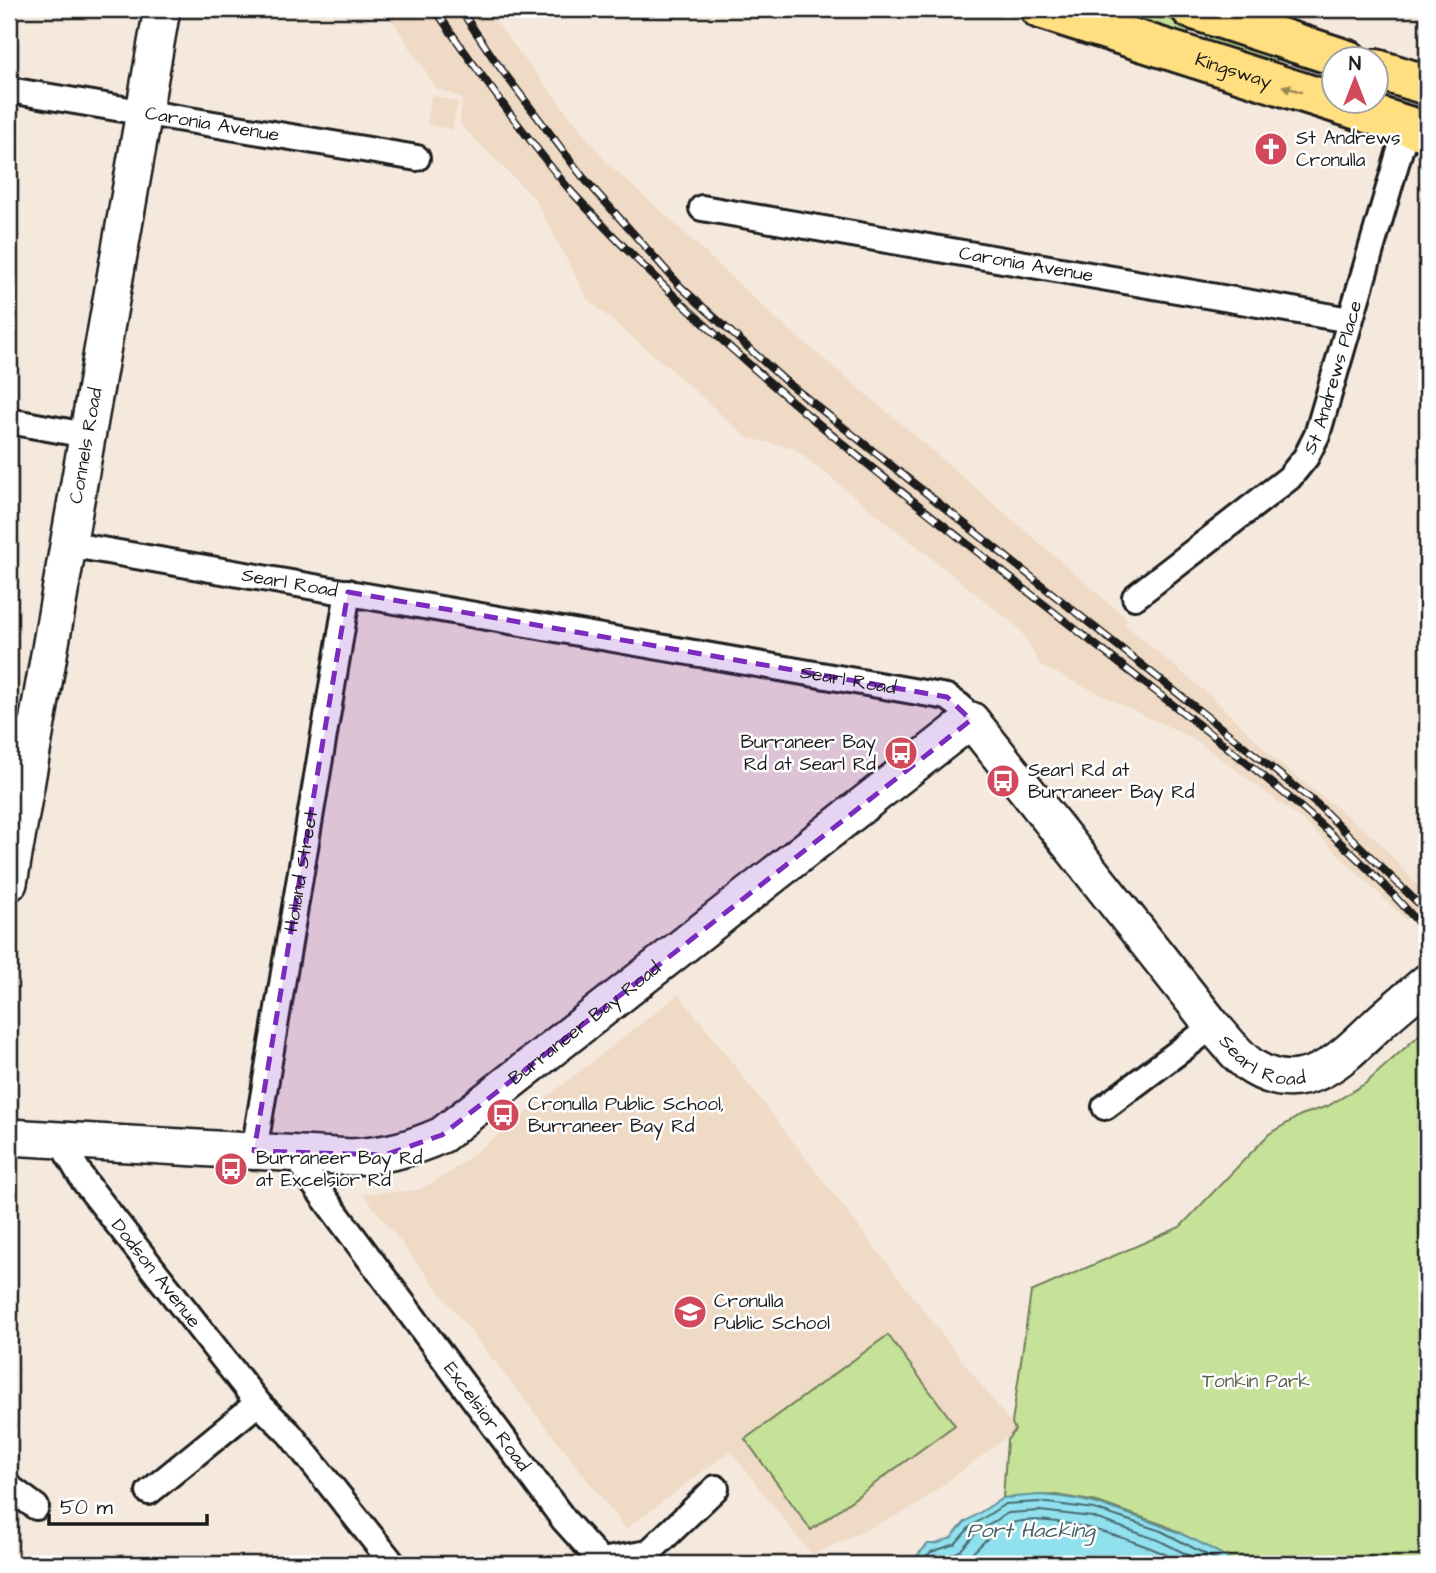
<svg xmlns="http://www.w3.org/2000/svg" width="1436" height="1573" font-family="'Architects Daughter',sans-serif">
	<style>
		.built { fill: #eedac5 }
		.green { fill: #c6e198; stroke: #717e5a; stroke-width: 2 }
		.water { fill: #90e0ed; stroke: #629299; stroke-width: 2 }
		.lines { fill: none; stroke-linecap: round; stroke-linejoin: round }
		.shore { stroke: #4a6a70; stroke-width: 2 }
		.street-casing { stroke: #1c1c1c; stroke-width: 30 }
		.secondary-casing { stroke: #1c1c1c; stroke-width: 40 }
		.primary-casing { stroke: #1c1c1c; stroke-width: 44 }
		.street { stroke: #fff; stroke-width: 24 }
		.secondary { stroke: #fff; stroke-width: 35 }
		.primary { stroke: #ffdf80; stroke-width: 38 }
		.rail-casing { stroke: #1c1c1c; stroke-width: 8 }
		.rail { stroke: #fff; stroke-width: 5; stroke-dasharray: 16; stroke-linecap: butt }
		.oneway { fill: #998753 }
		.marked { fill: #7b2cbf; fill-opacity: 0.2; stroke: #7b2cbf; stroke-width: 5; stroke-dasharray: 14 9; stroke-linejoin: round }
		.labels { text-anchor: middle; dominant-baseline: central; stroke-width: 5; stroke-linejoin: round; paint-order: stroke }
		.street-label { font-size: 19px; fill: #1c1c1c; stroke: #fff }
		.poi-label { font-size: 19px; fill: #1c1c1c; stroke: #fff; text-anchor: start }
		.park-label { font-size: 19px; fill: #586147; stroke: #fff }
		.water-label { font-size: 21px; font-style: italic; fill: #456165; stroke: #fff }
	</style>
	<rect width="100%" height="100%" fill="#f5e9dd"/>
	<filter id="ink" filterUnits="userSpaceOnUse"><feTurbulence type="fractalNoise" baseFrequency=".0143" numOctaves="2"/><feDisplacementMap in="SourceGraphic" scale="14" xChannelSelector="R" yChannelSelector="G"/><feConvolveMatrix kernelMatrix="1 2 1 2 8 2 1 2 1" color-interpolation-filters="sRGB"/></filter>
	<g filter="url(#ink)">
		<!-- built -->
		<g class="built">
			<polygon points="385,9 485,9 607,163 662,212 776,319 898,421 1127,619 1124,624 1213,698 1278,762 1376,839 1427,896 1427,902 1406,920 1304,821 1196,740 1041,666 1020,629 794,448 747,438 675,373 588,300 535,199 460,124 462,98 437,89"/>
			<polygon points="431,95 458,102 452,130 427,124"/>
			<polygon points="679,994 1016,1430 914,1507 812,1555 730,1451 626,1529 363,1194 419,1190 449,1173"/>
		</g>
		<!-- green -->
		<g class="green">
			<polygon points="1103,9 1137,9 1189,25 1188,35"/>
			<polygon points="1207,32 1276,57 1276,62 1274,63 1205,41"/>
			<polygon points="1427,1028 1427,1564 1236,1564 1223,1555 1164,1525 1097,1502 1056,1495 1003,1498 1007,1440 1015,1430 1012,1423 1031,1292 1180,1227 1269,1134 1301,1115 1328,1106 1366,1083"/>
			<polygon points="888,1335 955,1425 811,1530 745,1439"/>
		</g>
		<!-- water -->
		<path class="water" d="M1040,1495c37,2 60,9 94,21 36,12 71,26 102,48h-327l19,-20h8l15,-6 14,-16 38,-24z"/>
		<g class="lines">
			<!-- shore -->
			<g class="shore">
				<polyline points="917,1564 931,1552 955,1544 970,1527 1005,1504 1040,1502 1094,1509 1161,1531 1224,1564"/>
				<polyline points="930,1564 960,1551 976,1533 1008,1513 1040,1511 1092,1517 1158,1540 1206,1564"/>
				<path d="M957,1564c21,-10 32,-35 56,-41 39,-12 136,20 171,41"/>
			</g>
			<defs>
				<g id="street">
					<path id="s1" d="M9,90l408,68"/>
					<path id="s2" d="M702,208l648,112"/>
					<polyline points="9,421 86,435"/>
					<path id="s3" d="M67,544l880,153 13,9 11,14"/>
					<path id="s4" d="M1135,597l154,-119 17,-21 11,-22 90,-309"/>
					<polyline points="9,729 34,734"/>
					<polyline points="1105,1107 1213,1026"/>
					<path id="s5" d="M59,1139l25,42 174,222 31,30 104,131"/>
					<path id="s6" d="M254,1151l94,-559"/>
					<path id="s7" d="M296,1155l18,29 250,336 37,41 47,-8 68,-65"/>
					<polyline points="9,1487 36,1507"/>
					<polyline points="149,1492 258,1403"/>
				</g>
				<g id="secondary">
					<path id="s8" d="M9,883l153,-874"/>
					<path id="s9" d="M9,1137l343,20c35,-2 58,-8 90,-22l529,-415 242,306c13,14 25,32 41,42 52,31 90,-12 124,-44 16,-15 33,-28 49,-42"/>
				</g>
				<g id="primary">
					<path id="s10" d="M1040,9l387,123"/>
					<polyline points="1191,9 1348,60"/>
					<polyline points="1376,69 1427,85"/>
				</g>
			</defs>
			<!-- street casing -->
			<use href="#street" class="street-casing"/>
			<!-- secondary casing -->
			<use href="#secondary" class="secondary-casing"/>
			<!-- primary casing -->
			<use href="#primary" class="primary-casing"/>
			<!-- street -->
			<use href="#street" class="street"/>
			<!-- secondary -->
			<use href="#secondary" class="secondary"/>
			<!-- primary -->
			<use href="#primary" class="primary"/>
			<defs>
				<g id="rail">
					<path d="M435,9c29,43 60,85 92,127 14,18 28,37 43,54 157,172 345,312 527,456 111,87 241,179 330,287"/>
					<polyline points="460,9 496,62 582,176 681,287 784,380 1318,805 1427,912"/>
				</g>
			</defs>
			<!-- rail casing -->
			<use href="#rail" class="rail-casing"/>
			<!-- rail -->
			<use href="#rail" class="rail"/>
		</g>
		<!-- one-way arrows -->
		<defs><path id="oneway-solid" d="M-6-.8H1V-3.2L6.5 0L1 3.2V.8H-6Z" transform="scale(1.75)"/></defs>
		<use class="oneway" href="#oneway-solid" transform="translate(1292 89) rotate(-162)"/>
	</g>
	<!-- marked area -->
	<path class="marked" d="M348,592l599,105 24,23 -529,415 -57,20 -131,-4z"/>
	<!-- icons -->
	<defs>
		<symbol id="church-disc" viewBox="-11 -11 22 22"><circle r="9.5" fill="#d1495b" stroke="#fff"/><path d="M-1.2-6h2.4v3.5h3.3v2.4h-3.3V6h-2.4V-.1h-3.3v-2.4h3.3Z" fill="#fff"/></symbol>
		<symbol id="bus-disc" viewBox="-11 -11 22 22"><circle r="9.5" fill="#d1495b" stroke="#fff"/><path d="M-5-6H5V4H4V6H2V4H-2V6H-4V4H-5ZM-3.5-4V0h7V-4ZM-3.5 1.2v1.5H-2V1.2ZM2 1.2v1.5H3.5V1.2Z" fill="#fff"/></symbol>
		<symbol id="school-disc" viewBox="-11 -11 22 22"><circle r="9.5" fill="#d1495b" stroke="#fff"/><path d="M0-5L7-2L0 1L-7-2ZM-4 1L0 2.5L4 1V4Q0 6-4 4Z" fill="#fff"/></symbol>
	</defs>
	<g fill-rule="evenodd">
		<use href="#church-disc" x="1252" y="130" width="38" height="38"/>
		<use href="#bus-disc" x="882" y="734" width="38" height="38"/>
		<use href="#bus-disc" x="984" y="762" width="38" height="38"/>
		<use href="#bus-disc" x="484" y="1096" width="38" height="38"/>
		<use href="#bus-disc" x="212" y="1150" width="38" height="38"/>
		<use href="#school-disc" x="671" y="1293" width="38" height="38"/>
	</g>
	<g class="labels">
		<!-- street labels -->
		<g class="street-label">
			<text stroke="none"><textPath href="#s10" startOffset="203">Kingsway</textPath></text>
			<text stroke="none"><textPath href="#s1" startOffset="206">Caronia Avenue</textPath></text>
			<text stroke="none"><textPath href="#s2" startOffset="329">Caronia Avenue</textPath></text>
			<text stroke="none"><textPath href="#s4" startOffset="306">St Andrews Place</textPath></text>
			<text stroke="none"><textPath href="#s8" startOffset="444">Connels Road</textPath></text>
			<text stroke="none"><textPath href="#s3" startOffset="226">Searl Road</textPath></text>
			<text stroke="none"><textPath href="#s3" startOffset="793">Searl Road</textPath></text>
			<text stroke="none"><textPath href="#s6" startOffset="284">Holland Street</textPath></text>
			<text stroke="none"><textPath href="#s9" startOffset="618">Burraneer Bay Road</textPath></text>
			<text stroke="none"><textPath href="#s9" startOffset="1563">Searl Road</textPath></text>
			<text stroke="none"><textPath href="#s5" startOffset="166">Dodson Avenue</textPath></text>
			<text stroke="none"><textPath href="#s7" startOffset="324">Excelsior Road</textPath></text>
		</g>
		<!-- poi labels -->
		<g class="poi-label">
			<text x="1296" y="138">St Andrews<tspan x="1296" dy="22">Cronulla</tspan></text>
			<text x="876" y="742" text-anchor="end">Burraneer Bay<tspan x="876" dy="22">Rd at Searl Rd</tspan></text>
			<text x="1028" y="770">Searl Rd at<tspan x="1028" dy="22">Burraneer Bay Rd</tspan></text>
			<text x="528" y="1104">Cronulla Public School,<tspan x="528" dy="22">Burraneer Bay Rd</tspan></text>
			<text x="256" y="1158">Burraneer Bay Rd<tspan x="256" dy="22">at Excelsior Rd</tspan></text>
			<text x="714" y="1301">Cronulla<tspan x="714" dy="22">Public School</tspan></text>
		</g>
		<!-- park labels -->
		<g class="park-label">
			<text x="1256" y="1381">Tonkin Park</text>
		</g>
		<!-- water labels -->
		<g class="water-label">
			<text x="1031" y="1530">Port Hacking</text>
		</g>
	</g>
	<!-- margin -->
	<rect width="1436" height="1573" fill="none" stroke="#fff" stroke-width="35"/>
	<rect x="18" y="18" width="1401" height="1538" fill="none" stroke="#1c1c1c" stroke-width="2.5" filter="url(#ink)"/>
	<!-- north arrow -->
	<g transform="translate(1355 80)"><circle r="33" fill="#ffffff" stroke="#a4a4a4" stroke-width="2"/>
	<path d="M0-5L12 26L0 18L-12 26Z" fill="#d1495b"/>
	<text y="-10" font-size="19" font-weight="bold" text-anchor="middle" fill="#1c1c1c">N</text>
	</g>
	<!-- scale -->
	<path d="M49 1514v10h158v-10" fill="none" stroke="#1c1c1c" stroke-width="3.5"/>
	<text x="60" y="1514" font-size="21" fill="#1c1c1c" stroke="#ffffff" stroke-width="5" paint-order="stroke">50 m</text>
</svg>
